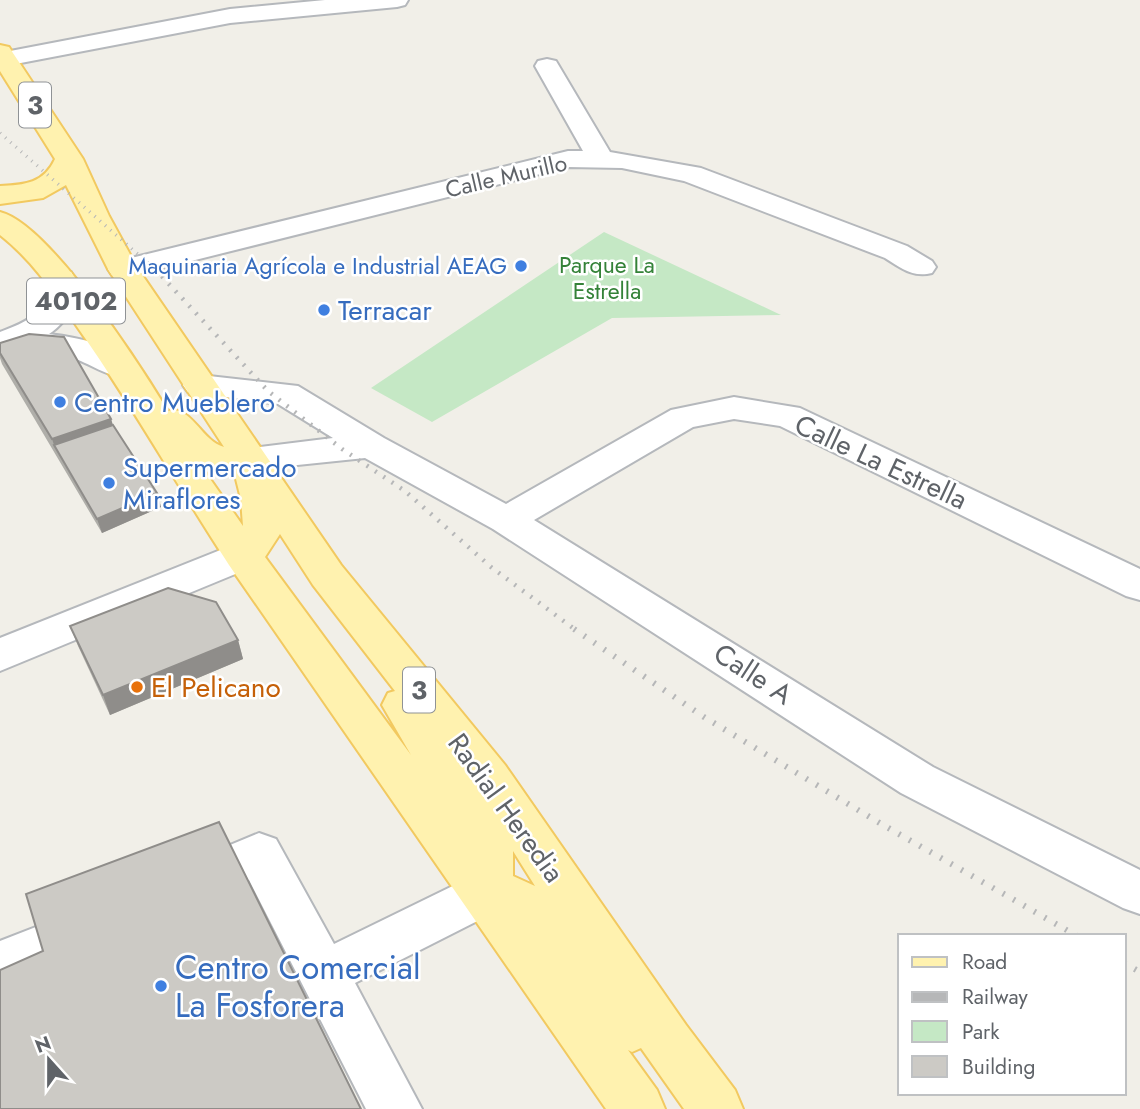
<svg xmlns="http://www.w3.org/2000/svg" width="1140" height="1109" font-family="Jost,sans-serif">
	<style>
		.green { fill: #c5e8c5 }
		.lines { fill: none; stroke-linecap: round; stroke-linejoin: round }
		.minor-casing { stroke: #b5b8bc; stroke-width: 4 }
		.major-casing { stroke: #f2c960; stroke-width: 4 }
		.minor { fill: #fff; fill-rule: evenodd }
		.major { fill: #fff2af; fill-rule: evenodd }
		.rail-far2 { stroke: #b6b7b8; stroke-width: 3.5; stroke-dasharray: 1 6; stroke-linecap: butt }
		.rail-far1 { stroke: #b6b7b8; stroke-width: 4.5; stroke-dasharray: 2 8; stroke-linecap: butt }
		.rail { stroke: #b6b7b8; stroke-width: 6; stroke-dasharray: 2 10; stroke-linecap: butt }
		.wall { fill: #afaea9 }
		.shaded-wall { fill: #8f8d8a }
		.building { fill: #cccac5; stroke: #8f8d8a; stroke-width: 2 }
		.shop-dot { fill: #3f7fe0; stroke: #fff; stroke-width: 2.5 }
		.food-dot { fill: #e8710a; stroke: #fff; stroke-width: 2.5 }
		.labels { text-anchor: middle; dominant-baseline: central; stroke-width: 5; stroke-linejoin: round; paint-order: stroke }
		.far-street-label { font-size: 23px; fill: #5f6368; stroke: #fff }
		.far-park-label { font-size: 23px; fill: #348238; stroke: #fff }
		.far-shop-label { font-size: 23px; fill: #366cbe; stroke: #fff; text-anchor: end }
		.shield { fill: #fff; stroke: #8f9295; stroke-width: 2 }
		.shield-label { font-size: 26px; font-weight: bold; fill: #5f6368 }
		.shop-label { font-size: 28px; fill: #366cbe; stroke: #fff; text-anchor: start }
		.street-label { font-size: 28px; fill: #5f6368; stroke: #fff }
		.food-label { font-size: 28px; fill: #c56008; stroke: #fff; text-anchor: start }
		.near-shop-label { font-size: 33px; fill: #366cbe; stroke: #fff; text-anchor: start }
	</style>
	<rect width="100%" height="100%" fill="#f1efe8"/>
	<!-- green -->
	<polygon class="green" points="604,232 781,315 612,318 432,422 371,388"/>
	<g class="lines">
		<defs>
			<g id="minor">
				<polygon points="325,0 408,0 405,5 397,7 230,23 5,66 0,65 0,53 5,52 230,9"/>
				<path d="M547,59l9,2 3,5 51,86 91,16 206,78 25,15 4,6 -4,6c-19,5 -31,-5 -47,-15l-201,-77 -62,-13 -54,-1 -445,111 -11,-3 -4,-6 4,-6 11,-3 445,-109h15l-48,-85 3,-5z"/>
				<path d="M60,270l11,2c14,21 -4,51 -22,62 25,3 75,12 90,34l-5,7c-25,7 -44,-14 -68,-19 -21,-5 -44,-2 -66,0v-24c21,-8 40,-14 43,-38 2,-9 1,-14 6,-22z"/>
				<polygon points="200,375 298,386 384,438 506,504 671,410 734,397 800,408 1140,569 1140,600 1126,596 780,426 734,419 693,427 534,520 933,767 1140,870 1140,914 1123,908 901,793 493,529 365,458 248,470 235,466 230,458 235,450 333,438 278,404 188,392 183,385 188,378"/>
				<polygon points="243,541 257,545 262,555 257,565 0,671 0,638"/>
				<polygon points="259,833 276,839 334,944 467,879 484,873 501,879 508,894 501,909 355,983 422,1109 366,1109 249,880 235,884 218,878 211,864 218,850"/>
				<polygon points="46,923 63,929 71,945 63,961 0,988 0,941"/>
			</g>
			<path id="major" d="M0,45l9,2 74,112 26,57 29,53 203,296 164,200 181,260 49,65 8,19h-59l-43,-61 -9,4 -4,-2 29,40 8,19h-59l-377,-544c-49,-75 -93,-153 -144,-227 -26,-37 -49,-75 -85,-103v-23c49,12 140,153 168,199 24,-6 33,30 56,36l-116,-178 -42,-84 -23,13 -43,6v-18c25,-1 44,-3 55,-27l-55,-88zM201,466l33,5 7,28 2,27zM280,534l33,51 82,106 -7,2 -6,12 29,50 -146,-198zM513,851l22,35 -22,-10z"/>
		</defs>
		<!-- minor casing -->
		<use href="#minor" class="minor-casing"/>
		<!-- major casing -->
		<use href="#major" class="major-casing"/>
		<!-- minor -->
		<use href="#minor" class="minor"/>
		<!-- major -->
		<use href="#major" class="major"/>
		<!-- rail-far2 -->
		<polyline class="rail-far2" points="0,133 157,271"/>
		<!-- rail-far1 -->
		<polyline class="rail-far1" points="155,269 268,391 342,449 405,491 491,567 577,631"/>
		<!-- rail -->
		<g class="rail">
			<polyline points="574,629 704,717 878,822 1077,936"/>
			<polyline points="1124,963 1140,972"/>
		</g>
	</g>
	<!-- wall -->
	<g class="wall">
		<polygon points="0,343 111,419 113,425 157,493 161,507 102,533 2,364 0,358"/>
		<polygon points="70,626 238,640 243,659 110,715 78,646"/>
	</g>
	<!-- shaded-wall -->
	<g class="shaded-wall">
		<polygon points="111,419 117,439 54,445 52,439"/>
		<polygon points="157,493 161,507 102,533 97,519"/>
		<polygon points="238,640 243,659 110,715 103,695"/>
	</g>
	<!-- building -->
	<g class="building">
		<polygon points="29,334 64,337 111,419 52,439 0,353 0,343"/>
		<polygon points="113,425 157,493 97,519 54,445"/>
		<polygon points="168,588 216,602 238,640 103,695 70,626"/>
		<polygon points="219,822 361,1109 0,1109 0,970 43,951 26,894"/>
	</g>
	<!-- markers -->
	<g class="shop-dot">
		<circle cx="521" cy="266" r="7"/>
		<circle cx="324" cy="310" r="7"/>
		<circle cx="60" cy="402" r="7"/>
		<circle cx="109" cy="483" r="7"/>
		<circle cx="161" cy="986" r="7"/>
	</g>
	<circle class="food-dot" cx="137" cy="687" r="7"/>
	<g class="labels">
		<!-- far-street labels -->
		<g class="far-street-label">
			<text transform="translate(506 176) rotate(-13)">Calle Murillo</text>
		</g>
		<!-- far-park labels -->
		<g class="far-park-label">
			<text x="607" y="265">Parque La<tspan x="607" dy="26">Estrella</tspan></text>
		</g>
		<!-- far-shop labels -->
		<g class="far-shop-label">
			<text x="507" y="266">Maquinaria Agrícola e Industrial AEAG</text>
		</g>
		<!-- shield labels -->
		<g class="shield">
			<rect x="19" y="82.5" width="32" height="45" rx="5"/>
			<rect x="27" y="278.5" width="98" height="45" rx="5"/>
			<rect x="403" y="667.5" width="32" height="45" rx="5"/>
		</g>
		<g class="shield-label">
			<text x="35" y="105">3</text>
			<text x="76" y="301">40102</text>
			<text x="419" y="690">3</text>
		</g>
		<!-- shop labels -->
		<g class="shop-label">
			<text x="338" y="310">Terracar</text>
			<text x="74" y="402">Centro Mueblero</text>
			<text x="123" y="467">Supermercado<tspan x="123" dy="32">Miraflores</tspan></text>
		</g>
		<!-- street labels -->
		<g class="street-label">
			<text transform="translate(881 462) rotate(25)">Calle La Estrella</text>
			<text transform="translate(753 674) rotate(33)">Calle A</text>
			<text transform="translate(506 808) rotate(54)">Radial Heredia</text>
		</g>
		<!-- food labels -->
		<g class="food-label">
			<text x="151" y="687">El Pelicano</text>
		</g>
		<!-- near-shop labels -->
		<g class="near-shop-label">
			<text x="175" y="967">Centro Comercial<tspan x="175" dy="38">La Fosforera</tspan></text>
		</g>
	</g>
	<!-- legend -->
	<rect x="898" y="934" width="228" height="161" fill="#ffffff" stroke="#bfc1c3" stroke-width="2"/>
	<rect x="912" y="957" width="35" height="10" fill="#fff2af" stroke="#bfc1c3" stroke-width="2"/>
	<text x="962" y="969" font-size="21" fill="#5f6368">Road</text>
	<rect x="912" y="992" width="35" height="10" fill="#b6b7b8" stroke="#bfc1c3" stroke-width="2"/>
	<text x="962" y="1004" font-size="21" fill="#5f6368">Railway</text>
	<rect x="912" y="1021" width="35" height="21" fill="#c5e8c5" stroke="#bfc1c3" stroke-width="2"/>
	<text x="962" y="1039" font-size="21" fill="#5f6368">Park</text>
	<rect x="912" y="1056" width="35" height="21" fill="#cccac5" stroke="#bfc1c3" stroke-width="2"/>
	<text x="962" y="1074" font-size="21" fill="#5f6368">Building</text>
	<!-- north arrow -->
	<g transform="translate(49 1060) rotate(339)" stroke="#ffffff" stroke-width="5" paint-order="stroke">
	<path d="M0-5L12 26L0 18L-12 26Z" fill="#5f6368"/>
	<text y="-10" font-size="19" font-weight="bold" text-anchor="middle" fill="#5f6368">N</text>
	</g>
</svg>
